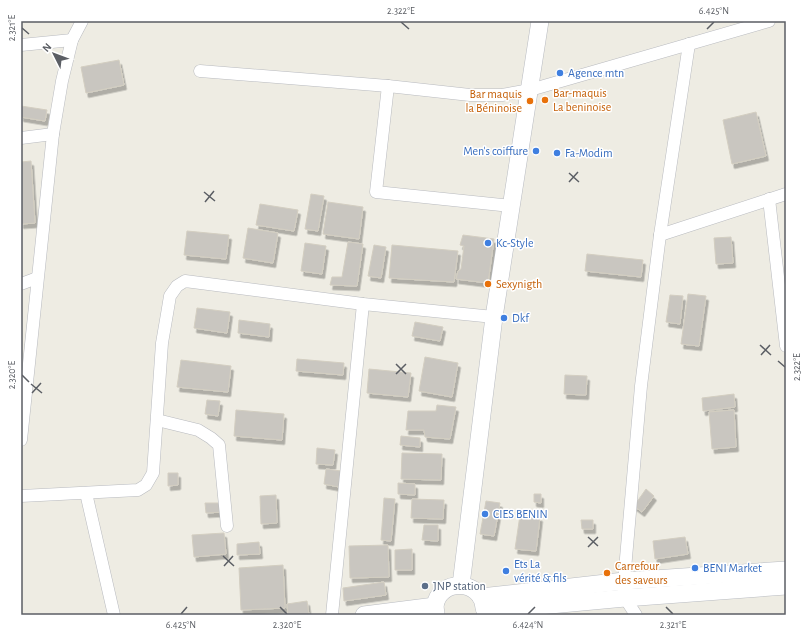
<svg xmlns="http://www.w3.org/2000/svg" width="807" height="636" font-family="'Alegreya Sans',sans-serif">
	<style>
		.building { fill: #c9c6c0; stroke: #d3cec1; filter: url(#shadow) }
		.lines { fill: none; stroke-linecap: round; stroke-linejoin: round }
		.street-casing { stroke: #b8babf; stroke-width: 13 }
		.secondary-casing { stroke: #b8bbc1; stroke-width: 18 }
		.street { stroke: #fff; stroke-width: 12 }
		.secondary { stroke: #fff; stroke-width: 17 }
		.ticks { fill: none; stroke: #5b5e64; stroke-width: 1.5 }
		.shop-dot { fill: #3f7fe0; stroke: #fff; stroke-width: 1.5 }
		.food-dot { fill: #e8710a; stroke: #fff; stroke-width: 1.5 }
		.service-dot { fill: #5c6f8a; stroke: #fff; stroke-width: 1.5 }
		.labels { text-anchor: middle; dominant-baseline: central; stroke-width: 3; stroke-linejoin: round; paint-order: stroke }
		.shop-label { font-size: 12px; fill: #366cbe; stroke: #fff; text-anchor: start }
		.food-label { font-size: 12px; fill: #c56008; stroke: #fff; text-anchor: start }
		.service-label { font-size: 12px; fill: #4e5e75; stroke: #fff; text-anchor: start }
		.neatline { fill: none; stroke: #5b5e64; stroke-width: 1.5 }
		.ticks-label { font-size: 10px; text-anchor: middle; fill: #5b5e64 }
	</style>
	<defs>
		<filter id="shadow"><feDropShadow dx="2.5" dy="4.5" stdDeviation="0" flood-color="#0004"/></filter>
	</defs>
	<rect width="100%" height="100%" fill="#eeece3"/>
	<!-- building -->
	<g class="building">
		<polygon points="119,60 124,85 86,93 81,67"/>
		<polygon points="21,106 47,110 45,121 21,117"/>
		<polygon points="756,112 766,156 732,164 723,120"/>
		<polygon points="31,161 35,223 21,224 21,162"/>
		<polygon points="311,194 324,196 318,231 305,229"/>
		<polygon points="328,202 363,207 359,239 323,234"/>
		<polygon points="260,204 298,210 294,231 256,225"/>
		<polygon points="248,228 278,233 273,263 243,258"/>
		<polygon points="187,231 229,235 226,259 184,255"/>
		<polygon points="463,235 494,239 488,283 456,279 458,271 461,269 464,246 460,245"/>
		<polygon points="731,237 733,263 716,264 714,238"/>
		<polygon points="348,242 363,244 357,286 330,285 332,277 342,277"/>
		<polygon points="305,243 326,246 322,274 301,271"/>
		<polygon points="374,245 386,247 381,278 368,276"/>
		<polygon points="392,245 458,251 454,282 389,278"/>
		<polygon points="587,254 643,260 641,277 585,271"/>
		<polygon points="688,294 706,296 699,346 681,344"/>
		<polygon points="670,295 683,296 680,324 666,322"/>
		<polygon points="197,308 230,312 227,333 194,328"/>
		<polygon points="239,320 270,324 269,337 238,333"/>
		<polygon points="415,322 443,327 440,341 412,336"/>
		<polygon points="425,357 458,363 452,397 419,391"/>
		<polygon points="297,359 344,363 343,375 296,371"/>
		<polygon points="181,360 231,366 228,392 177,387"/>
		<polygon points="369,369 411,373 408,397 367,393"/>
		<polygon points="565,375 587,376 586,395 564,394"/>
		<polygon points="734,394 735,407 703,411 702,398"/>
		<polygon points="207,400 220,401 218,416 205,414"/>
		<polygon points="437,405 456,407 450,439 425,437 424,430 406,430 408,411 436,411"/>
		<polygon points="236,410 284,414 282,440 234,436"/>
		<polygon points="734,410 736,447 712,449 709,412"/>
		<polygon points="401,436 420,438 420,447 400,445"/>
		<polygon points="317,448 335,450 333,465 316,464"/>
		<polygon points="402,453 442,454 441,480 401,479"/>
		<polygon points="326,469 341,471 339,487 324,484"/>
		<polygon points="168,473 178,473 178,485 168,486"/>
		<polygon points="398,483 415,484 415,495 398,494"/>
		<polygon points="646,489 654,496 642,512 634,506"/>
		<polygon points="534,494 541,494 541,503 534,502"/>
		<polygon points="276,495 277,523 261,524 260,496"/>
		<polygon points="384,498 395,499 391,541 381,540"/>
		<polygon points="412,499 444,500 443,519 411,518"/>
		<polygon points="486,501 500,503 494,536 480,534"/>
		<polygon points="205,503 222,503 223,512 206,513"/>
		<polygon points="520,515 540,517 536,551 515,549"/>
		<polygon points="581,520 593,520 593,529 582,529"/>
		<polygon points="424,525 438,525 438,541 422,540"/>
		<polygon points="224,533 226,554 194,557 192,535"/>
		<polygon points="685,537 688,554 655,559 653,541"/>
		<polygon points="259,542 260,554 237,555 237,544"/>
		<polygon points="388,545 389,577 350,578 349,546"/>
		<polygon points="412,549 412,570 395,570 395,550"/>
		<polygon points="283,565 285,608 241,610 239,568"/>
		<polygon points="384,582 386,595 344,601 343,588"/>
		<polygon points="307,601 309,615 288,615 287,604"/>
	</g>
	<g class="lines">
		<defs>
			<g id="street">
				<polyline points="21,45 72,40"/>
				<polyline points="200,71 388,86 470,95 502,95 530,90 769,21"/>
				<polyline points="388,86 376,192 511,206"/>
				<polyline points="21,138 53,134"/>
				<polyline points="769,199 786,346"/>
				<polyline points="660,235 786,194"/>
				<polyline points="21,284 37,278"/>
				<polyline points="157,420 198,430 211,438 219,445 227,526"/>
				<polyline points="21,440 53,134 62,81 72,40 82,21"/>
				<polyline points="86,493 114,615"/>
				<polyline points="21,496 138,490 146,485 153,473 162,343 167,314 170,296 177,286 185,281 363,304 494,317"/>
				<polyline points="332,615 363,304"/>
				<polyline points="636,615 625,598 624,581 641,386 660,235 689,44"/>
			</g>
			<g id="secondary">
				<polyline points="461,585 494,317 540,21"/>
				<polyline points="481,597 624,581 786,570"/>
				<polyline points="485,611 625,598 786,586"/>
				<polyline points="364,615 435,606"/>
				<path d="M436,615c0,-3 -1,-7 -1,-9 4,-28 47,-27 49,2"/>
			</g>
		</defs>
		<!-- street casing -->
		<use href="#street" class="street-casing"/>
		<!-- secondary casing -->
		<use href="#secondary" class="secondary-casing"/>
		<!-- street -->
		<use href="#street" class="street"/>
		<!-- secondary -->
		<use href="#secondary" class="secondary"/>
	</g>
	<!-- ticks -->
	<path class="ticks" d="M401,22l8,7M22,28l7,6M707,29l7,-7M569,173l10,9M569,182l9,-10M204,192l11,9M205,202l9,-11M760,345l11,10M761,355l9,-10M778,361l7,6M396,364l10,10M396,374l10,-10M22,375l7,7M31,384l11,9M32,393l9,-10M588,537l10,9M588,547l10,-10M223,556l11,10M224,566l9,-10M280,607l7,7M666,607l7,7M181,614l6,-7M528,614l7,-7"/>
	<!-- markers -->
	<g class="shop-dot">
		<circle cx="560" cy="73" r="4"/>
		<circle cx="536" cy="151" r="4"/>
		<circle cx="557" cy="153" r="4"/>
		<circle cx="488" cy="243" r="4"/>
		<circle cx="504" cy="318" r="4"/>
		<circle cx="485" cy="514" r="4"/>
		<circle cx="695" cy="568" r="4"/>
		<circle cx="506" cy="571" r="4"/>
	</g>
	<g class="food-dot">
		<circle cx="545" cy="100" r="4"/>
		<circle cx="530" cy="101" r="4"/>
		<circle cx="488" cy="284" r="4"/>
		<circle cx="607" cy="573" r="4"/>
	</g>
	<circle class="service-dot" cx="425" cy="586" r="4"/>
	<g class="labels">
		<!-- shop labels -->
		<g class="shop-label">
			<text x="568" y="73">Agence mtn</text>
			<text x="528" y="151" text-anchor="end">Men's coiffure</text>
			<text x="565" y="153">Fa-Modim</text>
			<text x="496" y="243">Kc-Style</text>
			<text x="512" y="318">Dkf</text>
			<text x="493" y="514">CIES BENIN</text>
			<text x="514" y="564">Ets La<tspan x="514" dy="14">vérité &amp; fils</tspan></text>
			<text x="703" y="568">BENI Market</text>
		</g>
		<!-- food labels -->
		<g class="food-label">
			<text x="553" y="93">Bar-maquis<tspan x="553" dy="14">La beninoise</tspan></text>
			<text x="522" y="94" text-anchor="end">Bar maquis<tspan x="522" dy="14">la Béninoise</tspan></text>
			<text x="496" y="284">Sexynigth</text>
			<text x="615" y="566">Carrefour<tspan x="615" dy="14">des saveurs</tspan></text>
		</g>
		<!-- service labels -->
		<g class="service-label">
			<text x="433" y="586">JNP station</text>
		</g>
	</g>
	<!-- border -->
	<rect width="807" height="636" fill="none" stroke="#ffffff" stroke-width="44"/>
	<!-- north arrow -->
	<g transform="translate(54 54) rotate(312)" stroke="#ffffff" stroke-width="3" paint-order="stroke">
	<path d="M0-3L7 15L0 10L-7 15Z" fill="#5b5e64"/>
	<text y="-6" font-size="11" font-weight="bold" text-anchor="middle" fill="#5b5e64">N</text>
	</g>
	<rect x="22" y="22" width="763" height="592" class="neatline"/>
	<g class="ticks-label">
		<text x="401" y="14">2.322°E</text>
		<text x="714" y="14">6.425°N</text>
		<text transform="translate(11 28) rotate(-90)" y="4">2.321°E</text>
		<text transform="translate(796 367) rotate(-90)" y="4">2.322°E</text>
		<text transform="translate(11 375) rotate(-90)" y="4">2.320°E</text>
		<text x="181" y="628">6.425°N</text>
		<text x="287" y="628">2.320°E</text>
		<text x="528" y="628">6.424°N</text>
		<text x="673" y="628">2.321°E</text>
	</g>
</svg>
